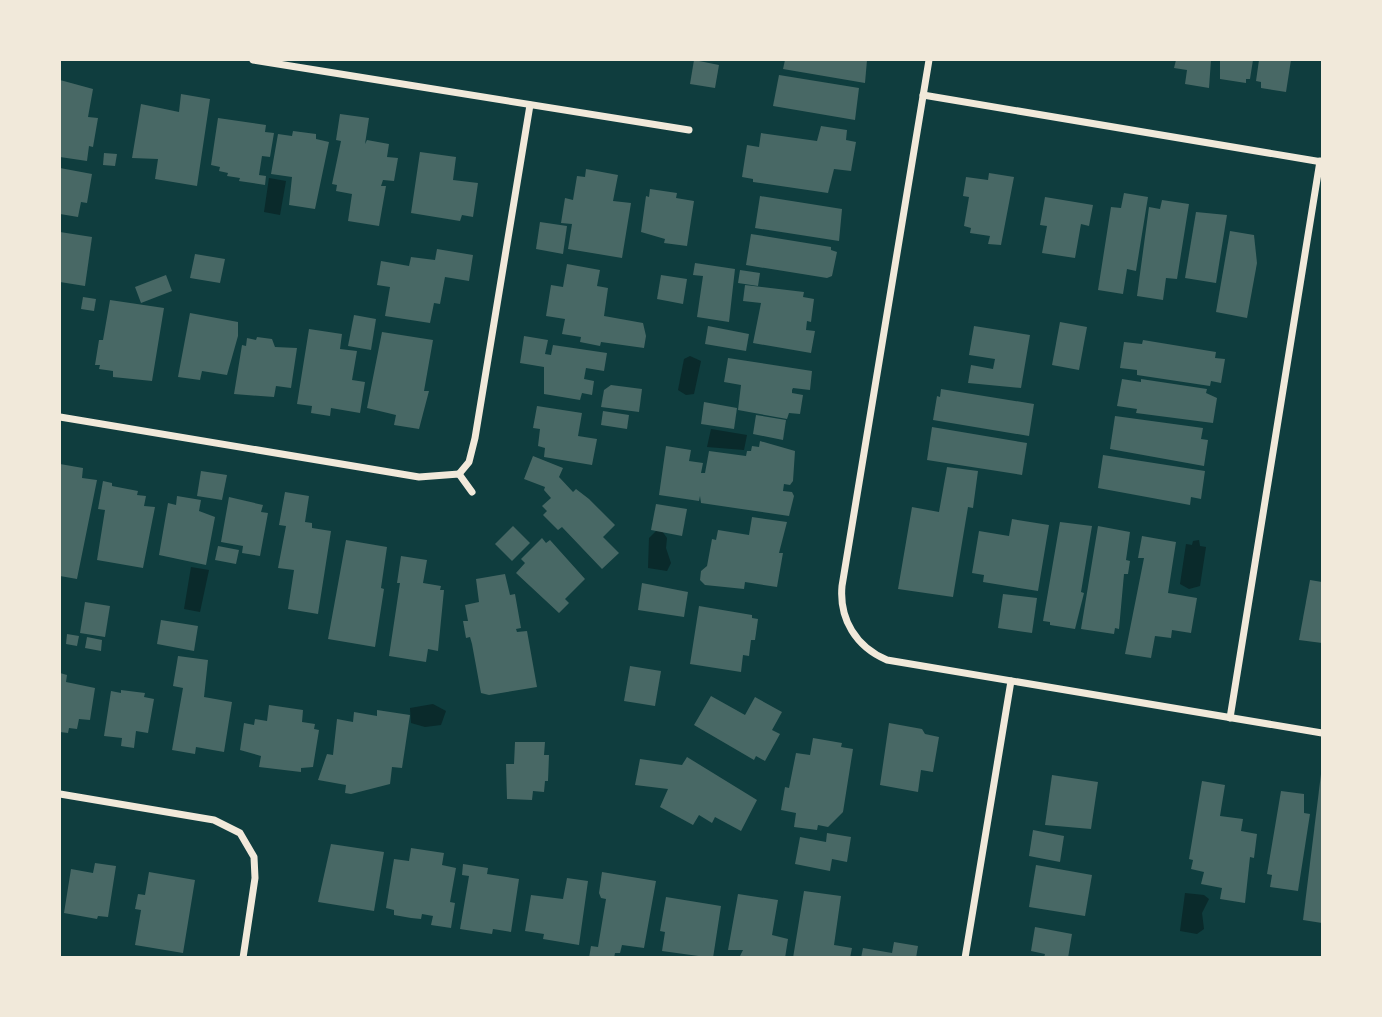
<svg xmlns="http://www.w3.org/2000/svg" width="1382" height="1017" font-family="Lato,sans-serif">
	<style>
		.water { fill: #0a2a2b }
		.building { fill: #486865 }
		.lines { fill: none; stroke-linecap: round; stroke-linejoin: round }
		.minor { stroke: #f1e9da; stroke-width: 7 }
	</style>
	<rect width="100%" height="100%" fill="#0f3d3e"/>
	<!-- water -->
	<g class="water">
		<polygon points="269,178 286,181 280,215 264,212"/>
		<polygon points="690,356 701,361 694,394 686,395 678,390 684,359"/>
		<polygon points="711,429 747,435 744,450 707,447"/>
		<polygon points="656,531 662,531 667,538 666,548 671,563 667,571 648,568 649,538"/>
		<polygon points="1199,540 1200,546 1206,547 1200,586 1189,589 1180,584 1186,544 1192,545 1193,541"/>
		<polygon points="191,567 209,570 200,612 184,609"/>
		<polygon points="433,704 446,711 441,725 425,727 411,723 410,708"/>
		<polygon points="1185,893 1204,895 1209,899 1202,913 1204,929 1197,934 1180,931"/>
	</g>
	<!-- building -->
	<g class="building">
		<polygon points="694,60 719,65 715,88 690,84"/>
		<polygon points="785,60 867,60 865,83 783,69"/>
		<polygon points="1176,60 1211,60 1209,88 1185,84 1187,70 1174,68"/>
		<polygon points="1220,60 1253,60 1250,79 1246,79 1246,83 1220,79"/>
		<polygon points="1259,60 1291,60 1286,92 1261,88 1261,82 1256,81"/>
		<polygon points="779,75 859,88 855,120 773,106"/>
		<polygon points="60,80 93,89 88,117 98,118 93,147 89,146 87,161 60,157"/>
		<polygon points="181,94 210,99 197,186 155,179 158,159 132,158 141,104 179,112"/>
		<polygon points="340,114 369,118 365,144 367,140 389,144 387,157 398,158 394,181 383,180 381,186 386,186 379,226 348,221 352,194 336,191 337,185 332,184 341,141 336,140"/>
		<polygon points="218,118 266,125 265,132 274,133 270,157 262,156 259,175 266,176 265,185 239,181 240,178 227,176 228,173 219,171 220,167 211,165"/>
		<polygon points="821,126 847,130 846,140 856,142 851,171 834,169 828,193 753,182 753,179 742,177 747,145 759,147 761,133 817,141"/>
		<polygon points="293,131 316,134 316,139 329,142 315,209 289,205 292,177 271,174 278,134 292,136"/>
		<polygon points="420,152 456,157 453,180 478,183 473,217 462,215 460,221 411,213"/>
		<polygon points="104,153 117,154 115,166 103,165"/>
		<polygon points="60,168 92,174 87,203 81,202 78,217 60,214"/>
		<polygon points="586,169 618,175 613,201 631,203 622,258 568,249 572,224 561,223 565,198 573,200 577,176 585,177"/>
		<polygon points="989,173 1014,177 1001,245 988,244 990,236 970,233 971,228 964,226 969,197 963,196 966,177 988,180"/>
		<polygon points="650,189 677,193 676,198 694,201 687,246 664,243 665,239 641,232 646,196 649,197"/>
		<polygon points="1124,193 1148,197 1136,271 1127,269 1123,294 1098,290 1111,207 1121,208"/>
		<polygon points="760,196 842,209 839,241 755,228"/>
		<polygon points="1045,197 1093,205 1089,226 1081,224 1075,258 1042,253 1047,226 1040,225"/>
		<polygon points="1162,200 1189,204 1177,279 1166,278 1163,300 1137,296 1149,207 1160,209"/>
		<polygon points="1196,212 1227,215 1216,283 1185,278"/>
		<polygon points="540,222 567,226 563,254 536,249"/>
		<polygon points="1230,231 1254,235 1257,263 1247,318 1216,312"/>
		<polygon points="60,232 92,237 85,286 60,282"/>
		<polygon points="751,234 831,247 831,250 837,252 832,276 827,278 746,265"/>
		<polygon points="437,249 473,255 469,281 445,277 440,304 434,303 430,323 385,316 390,287 377,285 381,261 409,266 411,257 435,260"/>
		<polygon points="195,254 225,259 220,283 190,278"/>
		<polygon points="695,263 735,269 729,322 697,317 703,276 693,275"/>
		<polygon points="567,264 600,270 597,286 608,288 604,316 643,323 646,336 644,348 601,342 600,346 580,342 581,337 562,334 565,319 546,316 551,285 563,287"/>
		<polygon points="740,270 760,273 758,286 738,283"/>
		<polygon points="166,275 172,291 141,303 135,287"/>
		<polygon points="661,275 687,279 683,304 657,299"/>
		<polygon points="745,285 804,292 803,297 814,299 811,322 807,321 806,330 815,331 811,353 753,343 761,303 743,301"/>
		<polygon points="83,297 96,299 94,311 81,309"/>
		<polygon points="110,300 164,308 152,381 113,377 113,371 99,369 100,365 95,365 99,340 103,340"/>
		<polygon points="190,313 238,322 238,336 227,375 202,371 200,380 178,377"/>
		<polygon points="354,315 376,319 371,350 348,346"/>
		<polygon points="1060,322 1087,327 1079,370 1052,365"/>
		<polygon points="708,326 749,334 746,351 705,344"/>
		<polygon points="974,326 1030,335 1021,388 968,383 971,365 993,369 995,359 969,355"/>
		<polygon points="309,329 342,334 340,349 357,351 352,380 365,382 360,413 331,408 330,416 311,413 312,406 297,404"/>
		<polygon points="382,332 433,340 424,391 429,391 419,429 394,425 396,415 367,408"/>
		<polygon points="524,336 548,340 545,354 551,355 553,345 607,353 604,371 586,368 584,379 594,381 592,395 582,393 580,400 544,394 544,367 520,363"/>
		<polygon points="257,337 272,339 275,347 297,348 291,388 276,386 274,397 234,394 242,345 246,346 247,338 256,340"/>
		<polygon points="1143,340 1216,352 1215,358 1225,359 1221,383 1211,381 1210,386 1137,375 1137,370 1120,368 1124,342 1142,344"/>
		<polygon points="728,358 812,371 810,390 793,388 792,390 792,393 803,395 800,414 789,413 787,419 738,410 741,385 724,382"/>
		<polygon points="1122,379 1141,382 1141,379 1207,389 1206,393 1217,398 1213,423 1136,413 1137,409 1117,406"/>
		<polygon points="611,385 642,389 639,412 601,407 604,390"/>
		<polygon points="941,389 1034,404 1029,436 933,420 937,396 940,397"/>
		<polygon points="704,402 737,408 734,429 701,424"/>
		<polygon points="537,406 582,413 578,436 597,439 592,465 544,457 545,448 538,446 540,429 533,428"/>
		<polygon points="603,411 629,415 627,429 601,425"/>
		<polygon points="756,415 786,420 783,440 753,434"/>
		<polygon points="1115,416 1203,428 1201,439 1208,440 1204,466 1110,449"/>
		<polygon points="932,427 1027,443 1022,475 927,460"/>
		<polygon points="760,441 795,451 793,481 790,485 784,484 783,491 792,492 794,496 789,516 701,503 700,496 699,501 659,495 666,446 691,450 689,461 703,463 701,473 705,473 709,451 746,456 747,451 751,451 752,446 759,447"/>
		<polygon points="1103,455 1205,471 1201,499 1191,497 1190,505 1098,488"/>
		<polygon points="533,456 563,468 559,477 573,492 576,489 589,499 615,525 603,537 619,553 602,569 562,527 558,530 543,515 547,511 542,506 551,498 544,490 545,487 524,479"/>
		<polygon points="60,464 83,468 82,478 97,480 77,579 60,576"/>
		<polygon points="947,467 978,471 973,508 968,507 953,597 898,589 912,507 939,512"/>
		<polygon points="201,471 227,475 222,500 197,496"/>
		<polygon points="103,481 112,483 112,486 138,491 137,495 146,496 144,506 155,507 143,568 97,560 105,510 98,509"/>
		<polygon points="285,492 309,496 305,522 312,523 312,528 331,531 318,614 288,609 294,570 278,568 286,526 279,525"/>
		<polygon points="177,496 201,500 199,511 215,517 206,565 159,555 168,503 176,505"/>
		<polygon points="229,497 263,505 261,512 268,513 260,556 242,553 243,546 221,542"/>
		<polygon points="656,504 687,509 682,536 651,530"/>
		<polygon points="752,517 787,522 779,553 783,553 777,587 745,582 744,589 705,585 700,580 701,571 707,566 712,539 716,540 718,530 749,535"/>
		<polygon points="1012,519 1049,525 1038,591 983,582 984,575 972,573 979,531 1009,536"/>
		<polygon points="1060,522 1092,526 1081,592 1084,593 1075,629 1050,625 1050,622 1043,621"/>
		<polygon points="513,526 530,543 512,561 495,544"/>
		<polygon points="1098,526 1130,532 1126,560 1130,561 1128,574 1124,574 1119,629 1115,628 1114,634 1081,629"/>
		<polygon points="1142,536 1176,542 1168,593 1197,598 1191,633 1172,630 1171,638 1155,636 1151,658 1125,654 1144,558 1138,558"/>
		<polygon points="542,538 546,543 550,540 585,579 565,599 569,603 559,613 516,573 525,563 521,559"/>
		<polygon points="346,540 387,547 381,588 384,589 375,647 328,639"/>
		<polygon points="218,546 239,550 236,564 215,560"/>
		<polygon points="401,556 427,560 423,583 441,586 440,590 444,590 438,651 428,649 426,662 389,656 400,583 397,583"/>
		<polygon points="505,574 510,595 515,594 521,628 516,629 517,632 527,631 537,687 489,695 481,693 472,644 470,637 466,638 463,621 468,621 465,605 479,602 476,579"/>
		<polygon points="1310,580 1322,582 1322,643 1299,640"/>
		<polygon points="642,583 688,592 684,617 638,610"/>
		<polygon points="1003,594 1037,598 1032,633 998,628"/>
		<polygon points="85,602 110,606 105,637 80,633"/>
		<polygon points="699,606 752,615 752,618 758,619 755,640 751,640 749,656 743,655 741,672 690,664"/>
		<polygon points="161,620 198,626 194,651 157,644"/>
		<polygon points="67,634 79,636 77,646 66,644"/>
		<polygon points="87,637 102,640 101,651 85,648"/>
		<polygon points="178,656 208,660 204,697 232,702 224,752 196,747 195,754 172,750 183,688 173,686"/>
		<polygon points="630,666 661,671 655,706 624,701"/>
		<polygon points="60,673 67,675 66,682 95,688 90,720 79,719 77,729 69,728 68,733 60,732"/>
		<polygon points="121,690 145,693 144,697 154,699 148,733 136,731 134,748 121,746 122,738 104,736 111,691 121,693"/>
		<polygon points="711,696 745,715 755,697 782,712 772,730 780,734 765,761 756,756 754,760 694,725"/>
		<polygon points="269,705 303,710 302,722 315,724 314,729 319,730 313,767 301,768 301,772 259,767 261,756 240,750 244,723 254,725 255,719 267,721"/>
		<polygon points="377,710 410,715 402,768 392,767 390,784 351,794 345,793 346,785 318,780 327,754 333,755 337,719 353,722 354,712 377,716"/>
		<polygon points="889,723 922,729 925,734 939,737 933,772 921,770 918,792 880,785"/>
		<polygon points="813,738 842,743 841,747 853,749 843,812 828,827 818,825 817,830 794,827 796,813 781,810 785,787 789,788 796,753 810,755"/>
		<polygon points="515,742 545,742 544,755 549,755 548,781 545,781 544,792 533,791 532,800 507,799 506,764 514,764"/>
		<polygon points="687,757 757,800 741,831 715,817 712,823 699,815 693,825 660,807 668,789 635,785 640,759 682,765"/>
		<polygon points="1321,774 1322,775 1322,923 1303,920"/>
		<polygon points="1052,775 1098,782 1091,829 1045,825"/>
		<polygon points="1202,781 1225,785 1220,816 1243,819 1241,831 1257,834 1254,858 1250,857 1245,903 1220,899 1222,888 1201,884 1204,872 1191,869 1193,860 1189,859"/>
		<polygon points="1281,791 1304,794 1304,813 1310,814 1298,891 1270,887 1272,875 1267,874"/>
		<polygon points="1033,830 1064,836 1060,862 1029,856"/>
		<polygon points="827,833 851,837 847,862 832,859 830,871 795,864 800,837 826,842"/>
		<polygon points="331,844 384,852 374,911 318,902"/>
		<polygon points="411,848 444,853 442,865 456,868 450,902 455,903 451,928 431,925 433,916 422,914 421,919 411,918 394,915 394,910 386,908 394,859 409,861"/>
		<polygon points="95,863 116,866 108,917 98,916 97,919 64,913 71,869 93,873"/>
		<polygon points="463,864 488,868 487,874 519,879 511,932 493,929 492,934 460,929 469,876 462,875"/>
		<polygon points="1036,865 1092,875 1085,916 1029,907"/>
		<polygon points="149,872 195,880 183,953 135,945 141,910 135,909 138,894 145,895"/>
		<polygon points="602,872 656,881 644,948 622,945 620,953 615,953 614,958 589,958 591,946 598,947 606,899 601,898 599,893"/>
		<polygon points="567,878 588,881 579,945 543,939 544,934 525,931 531,895 563,899"/>
		<polygon points="804,891 841,896 834,945 852,948 850,958 793,958"/>
		<polygon points="738,894 778,900 772,935 788,939 785,958 739,958 743,950 728,950"/>
		<polygon points="666,897 721,906 713,958 662,951 665,932 660,931"/>
		<polygon points="1035,927 1072,934 1068,958 1044,958 1045,954 1031,951"/>
		<polygon points="894,942 918,946 916,958 861,958 863,948 892,953"/>
	</g>
	<g class="lines">
		<!-- minor -->
		<g class="minor">
			<polyline points="253,60 689,130"/>
			<path d="M929,60l-87,526c-3,33 14,61 45,74l435,73"/>
			<polyline points="923,95 1322,162"/>
			<polyline points="60,417 419,477 459,474 472,492"/>
			<polyline points="459,474 469,462 475,438 530,105"/>
			<polyline points="1230,718 1320,161"/>
			<polyline points="60,794 214,820 240,833 254,857 255,878 243,958"/>
			<polyline points="965,958 1011,681"/>
		</g>
	</g>
	<!-- border -->
	<rect width="1382" height="1017" fill="none" stroke="#f1e9da" stroke-width="122"/>
</svg>
